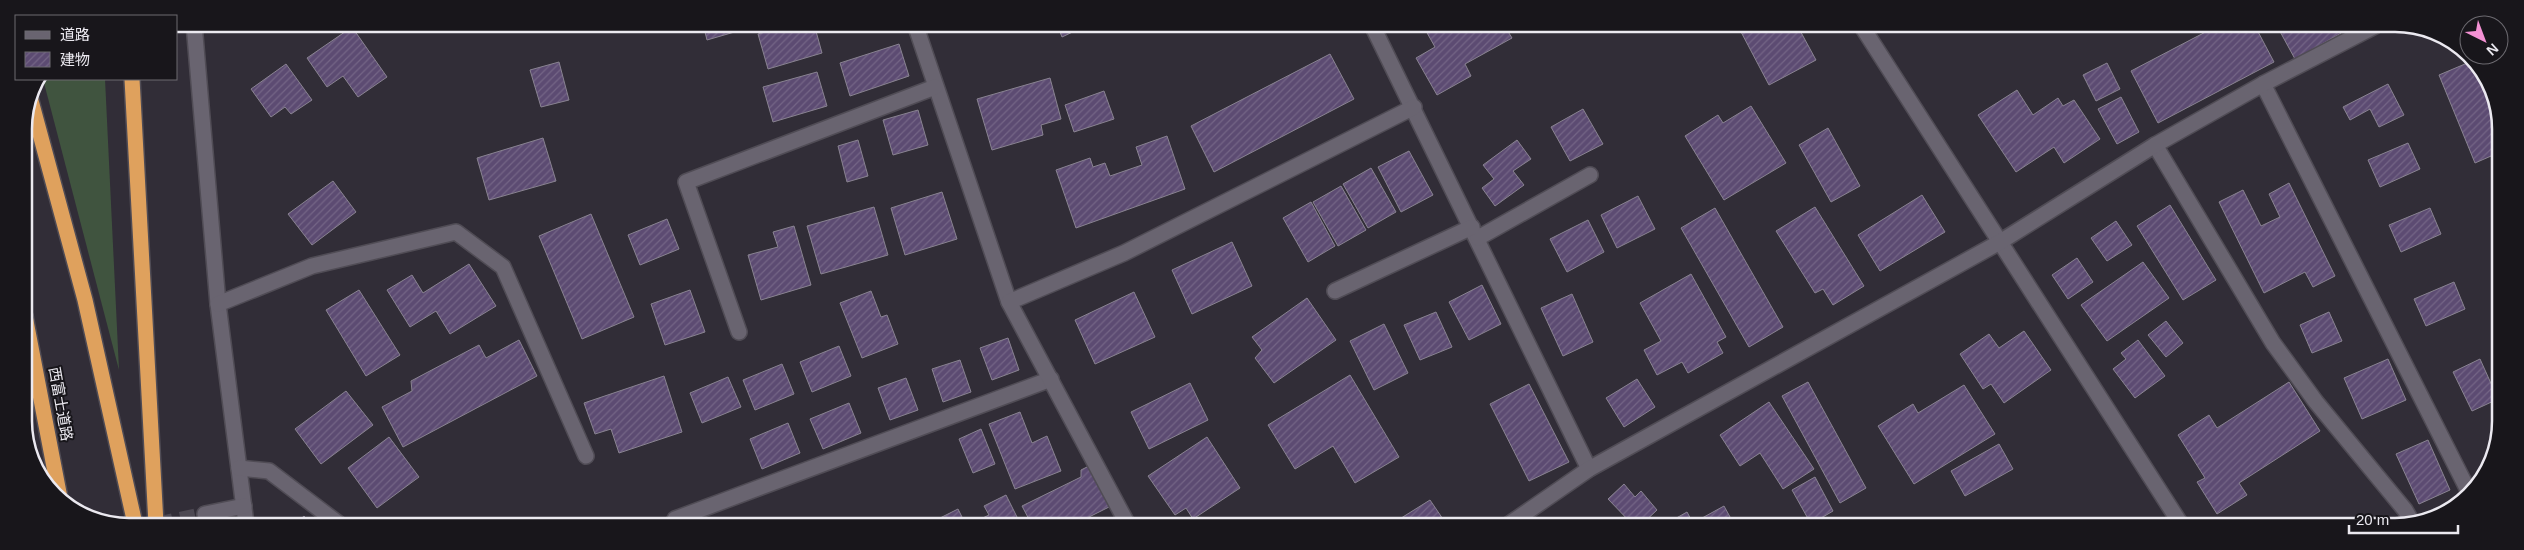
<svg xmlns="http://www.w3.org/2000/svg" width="2524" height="550" font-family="Helvetica,'Noto Sans JP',sans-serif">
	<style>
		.grass { fill: #40543f }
		.building { fill: url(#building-hatch); stroke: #898391 }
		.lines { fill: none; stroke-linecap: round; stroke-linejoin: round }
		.minor-tunnel { stroke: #4d4953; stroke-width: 15; stroke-dasharray: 15 8; stroke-linecap: butt }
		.minor-casing { stroke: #504c55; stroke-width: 18 }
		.highway-casing { stroke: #504c55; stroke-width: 18 }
		.minor { stroke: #696470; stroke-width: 15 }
		.highway { stroke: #dfa15d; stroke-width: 15 }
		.labels { text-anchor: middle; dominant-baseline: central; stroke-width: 4; stroke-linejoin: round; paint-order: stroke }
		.street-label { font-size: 15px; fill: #ebe9f0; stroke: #18161b }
		.rim { fill: none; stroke: #ebe9f0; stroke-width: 2.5 }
	</style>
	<defs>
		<pattern id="building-hatch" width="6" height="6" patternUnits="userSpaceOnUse" patternTransform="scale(1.25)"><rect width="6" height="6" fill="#5c4b72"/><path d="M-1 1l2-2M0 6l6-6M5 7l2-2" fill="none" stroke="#746586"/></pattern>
	</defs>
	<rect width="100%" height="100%" fill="#312d37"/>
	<!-- grass -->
	<polygon class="grass" points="43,79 105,79 119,370"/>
	<!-- building -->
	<g class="building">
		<polygon points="703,24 762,24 707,40"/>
		<polygon points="792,24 814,24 822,53 768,69 758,34"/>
		<polygon points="1057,25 1077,25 1079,29 1062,37"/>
		<polygon points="1437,25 1504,25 1512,38 1465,64 1471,76 1437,95 1416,58 1435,47 1426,31"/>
		<polygon points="1750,25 1797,25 1816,60 1769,85 1740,30"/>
		<polygon points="2217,26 2228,26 2231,31 2242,26 2255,26 2274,62 2158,123 2131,71"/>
		<polygon points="2277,26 2354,26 2295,59"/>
		<polygon points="352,27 387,77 358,97 343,76 327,87 307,58"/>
		<polygon points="899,44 909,76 850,96 840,63"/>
		<polygon points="1330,54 1354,99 1214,172 1191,126"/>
		<polygon points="2472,61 2498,109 2498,153 2475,163 2439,75"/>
		<polygon points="559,62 569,100 541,107 530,70"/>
		<polygon points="2107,63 2120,89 2096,101 2083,75"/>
		<polygon points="286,64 312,100 291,114 285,107 271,117 251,89"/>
		<polygon points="817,72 827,106 773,122 763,87"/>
		<polygon points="1050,78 1061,119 1041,125 1043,135 992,150 977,99"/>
		<polygon points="2388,84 2404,115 2379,127 2370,109 2350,120 2343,107"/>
		<polygon points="2017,90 2033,115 2058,98 2063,106 2074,100 2100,139 2064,163 2054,147 2016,172 1978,115"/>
		<polygon points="1104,91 1114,119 1074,132 1065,105"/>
		<polygon points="2121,97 2139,132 2117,144 2098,109"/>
		<polygon points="1751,106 1786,163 1724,200 1685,136 1718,115 1723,123"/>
		<polygon points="1583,109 1603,144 1570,161 1551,127"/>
		<polygon points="918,110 928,145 893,155 883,120"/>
		<polygon points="1828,128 1860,186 1831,202 1799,145"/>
		<polygon points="1167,136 1185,189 1076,228 1056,170 1090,158 1093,167 1105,163 1110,176 1142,165 1136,147"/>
		<polygon points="543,138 556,181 489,200 477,158"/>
		<polygon points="858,140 868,176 847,182 838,146"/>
		<polygon points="1517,140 1531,159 1513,171 1524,185 1495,206 1482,188 1494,179 1483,165"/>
		<polygon points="2408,143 2420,169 2380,187 2368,160"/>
		<polygon points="1409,151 1433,195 1401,212 1378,167"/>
		<polygon points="1371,168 1396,212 1368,228 1343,184"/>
		<polygon points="333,181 356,212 312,245 288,214"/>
		<polygon points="2289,183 2335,276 2313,287 2305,272 2264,293 2219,202 2243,190 2261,226 2280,217 2269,194"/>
		<polygon points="1341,186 1366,230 1338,246 1313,202"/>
		<polygon points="942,192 957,239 905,255 891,208"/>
		<polygon points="1922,195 1945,232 1880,271 1858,235"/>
		<polygon points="1638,196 1655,229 1617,248 1601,215"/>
		<polygon points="1311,202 1335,246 1308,262 1283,218"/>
		<polygon points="2170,205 2216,280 2183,300 2137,226"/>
		<polygon points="874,207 888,255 821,274 807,226"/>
		<polygon points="1815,207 1864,286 1833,305 1823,289 1815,293 1776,231"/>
		<polygon points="1715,208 1783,327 1749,347 1681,228"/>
		<polygon points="2430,208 2441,234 2401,252 2389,225"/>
		<polygon points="591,214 634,317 582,339 539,236"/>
		<polygon points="667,219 679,249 640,265 628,235"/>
		<polygon points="1588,220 1604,252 1567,272 1550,239"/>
		<polygon points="2116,221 2132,245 2107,261 2091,238"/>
		<polygon points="794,226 811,285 761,300 748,255 778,247 773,232"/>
		<polygon points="1232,242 1252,286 1192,314 1172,270"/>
		<polygon points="2077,258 2093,282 2068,299 2052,275"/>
		<polygon points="2143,262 2169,298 2107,341 2081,305"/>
		<polygon points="469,264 496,306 450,334 436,311 410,327 387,290 412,275 423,293"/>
		<polygon points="1691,274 1726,337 1717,342 1723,353 1688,373 1682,362 1657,375 1644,350 1661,341 1640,303"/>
		<polygon points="2454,282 2465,309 2426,326 2414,299"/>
		<polygon points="1482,285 1501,324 1469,340 1449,302"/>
		<polygon points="359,290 400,355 366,376 326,310"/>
		<polygon points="690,290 705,332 665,345 651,304"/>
		<polygon points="871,291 881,317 887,315 898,344 862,358 840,303"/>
		<polygon points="1134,292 1155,337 1095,364 1075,320"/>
		<polygon points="1572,294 1593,342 1563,356 1541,308"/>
		<polygon points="1307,298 1336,340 1274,383 1255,358 1262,350 1252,337"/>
		<polygon points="1436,312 1452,347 1420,360 1404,325"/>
		<polygon points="2329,312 2342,341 2312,353 2300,325"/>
		<polygon points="2166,321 2183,343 2166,357 2148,335"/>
		<polygon points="1384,324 1408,373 1374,390 1350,341"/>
		<polygon points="2024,331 2051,370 2004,403 1991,384 1983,389 1960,354 1989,334 1999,348"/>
		<polygon points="1008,338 1019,370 992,380 980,348"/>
		<polygon points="519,340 537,376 403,447 382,407 412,391 411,381 479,345 486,358"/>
		<polygon points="2138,340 2165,376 2135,398 2113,369 2126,359 2121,353"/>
		<polygon points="839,346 851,376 812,392 800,362"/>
		<polygon points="2388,359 2406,400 2362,419 2344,378"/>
		<polygon points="2480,359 2498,399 2472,411 2453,372"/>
		<polygon points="960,360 971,392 943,402 932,369"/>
		<polygon points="782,364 794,394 755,410 743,380"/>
		<polygon points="1350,375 1399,457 1355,483 1333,446 1295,469 1268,425"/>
		<polygon points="664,376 682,432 619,453 611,429 595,434 584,403"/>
		<polygon points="728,377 741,407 702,423 690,393"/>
		<polygon points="906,378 918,410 890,420 878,388"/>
		<polygon points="1637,379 1655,407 1624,427 1606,398"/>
		<polygon points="1808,382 1866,488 1840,503 1782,396"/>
		<polygon points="2289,382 2320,431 2239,483 2247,495 2217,514 2197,482 2205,478 2178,435 2209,415 2217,428"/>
		<polygon points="1190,383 1208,420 1149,449 1131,412"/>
		<polygon points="1529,384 1569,462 1529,481 1490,404"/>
		<polygon points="1964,385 1995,434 1914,484 1878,426 1913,404 1918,413"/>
		<polygon points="346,391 373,425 321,464 295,429"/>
		<polygon points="1769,402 1814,469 1783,489 1760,453 1740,466 1720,435"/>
		<polygon points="849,403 861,433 823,449 810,419"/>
		<polygon points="1020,412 1032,443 1047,436 1061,471 1015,489 989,424"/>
		<polygon points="788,423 800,453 762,469 750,439"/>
		<polygon points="981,429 995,464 973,473 959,439"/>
		<polygon points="389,437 419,477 377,508 348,468"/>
		<polygon points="1207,437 1240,488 1193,519 1186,508 1175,515 1148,476"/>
		<polygon points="2428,440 2450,490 2419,504 2396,454"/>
		<polygon points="1999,444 2013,469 1965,496 1951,471"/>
		<polygon points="1089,466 1109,507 1073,525 1032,525 1022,506 1081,477 1081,470"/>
		<polygon points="1815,477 1833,511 1811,524 1792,490"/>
		<polygon points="1624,484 1635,497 1641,491 1657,510 1641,525 1633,525 1608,499"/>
		<polygon points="1006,495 1021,525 968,525 989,515 984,506"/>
		<polygon points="1430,500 1447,525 1390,525"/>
		<polygon points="1724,506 1735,526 1664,525 1687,512 1693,523"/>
		<polygon points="958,509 966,525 941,525 938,519"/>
		<polygon points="304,516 311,524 295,524"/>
	</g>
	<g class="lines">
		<!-- minor-tunnel -->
		<polyline class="minor-tunnel" points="158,524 205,514"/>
		<defs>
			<g id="minor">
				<polyline points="194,24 218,304 246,524"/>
				<polyline points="915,24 1009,302"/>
				<polyline points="1372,25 1589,469"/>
				<polyline points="1861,25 2182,526"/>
				<polyline points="2263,84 2469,492"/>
				<polyline points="2155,145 2273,343 2316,402 2405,510 2412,522"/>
				<polyline points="1478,238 1590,175"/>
				<polyline points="1335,291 1472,227"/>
				<polyline points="218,304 312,266 456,232 503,267 586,456"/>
				<polyline points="739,332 686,182 935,87"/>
				<polyline points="239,468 269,471 339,524"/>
				<polyline points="205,514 244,506"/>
				<polyline points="678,525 675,519 1051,379"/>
				<polyline points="1128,525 1009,302 1124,253 1414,107"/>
				<polyline points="1508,525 1589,469 2000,242 2155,145 2263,84 2375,26"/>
			</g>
			<g id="highway">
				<polyline points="132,79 156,524"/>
				<polyline points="30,97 85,300 135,524"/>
				<polyline points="25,316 60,498"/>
			</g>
		</defs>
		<!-- minor casing -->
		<use href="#minor" class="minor-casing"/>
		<!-- highway casing -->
		<use href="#highway" class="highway-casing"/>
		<!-- minor -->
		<use href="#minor" class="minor"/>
		<!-- highway -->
		<use href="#highway" class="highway"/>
	</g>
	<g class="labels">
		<!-- street labels -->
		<g class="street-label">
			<text transform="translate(61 404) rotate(80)">西富士道路</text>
		</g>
	</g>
	<!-- crop -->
	<path d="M0 0H2524V550H0ZM129 32H2395A97 97 0 0 1 2492 129V421A97 97 0 0 1 2395 518H129A97 97 0 0 1 32 421V129A97 97 0 0 1 129 32Z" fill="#18161b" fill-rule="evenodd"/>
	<path class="rim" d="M129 32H2395A97 97 0 0 1 2492 129V421A97 97 0 0 1 2395 518H129A97 97 0 0 1 32 421V129A97 97 0 0 1 129 32Z"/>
	<!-- legend -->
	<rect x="15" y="15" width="162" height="65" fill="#18161b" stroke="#6c6a70"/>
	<rect x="25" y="31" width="25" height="8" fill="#696470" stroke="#6c6a70"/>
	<text x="60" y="40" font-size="15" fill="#ebe9f0">道路</text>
	<rect x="25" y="52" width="25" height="15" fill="url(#building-hatch)" stroke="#6c6a70"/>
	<text x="60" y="65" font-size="15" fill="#ebe9f0">建物</text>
	<!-- north arrow -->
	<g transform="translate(2484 40) rotate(138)"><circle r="24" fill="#18161b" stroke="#6c6a70"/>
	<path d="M0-4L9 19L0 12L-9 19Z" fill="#f491d4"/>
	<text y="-8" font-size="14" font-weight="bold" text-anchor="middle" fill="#ebe9f0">N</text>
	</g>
	<!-- scale -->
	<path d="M2349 525v8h109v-8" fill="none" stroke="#ebe9f0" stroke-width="2.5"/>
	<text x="2356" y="525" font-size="15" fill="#ebe9f0" stroke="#18161b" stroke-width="4" paint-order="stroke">20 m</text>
</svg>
